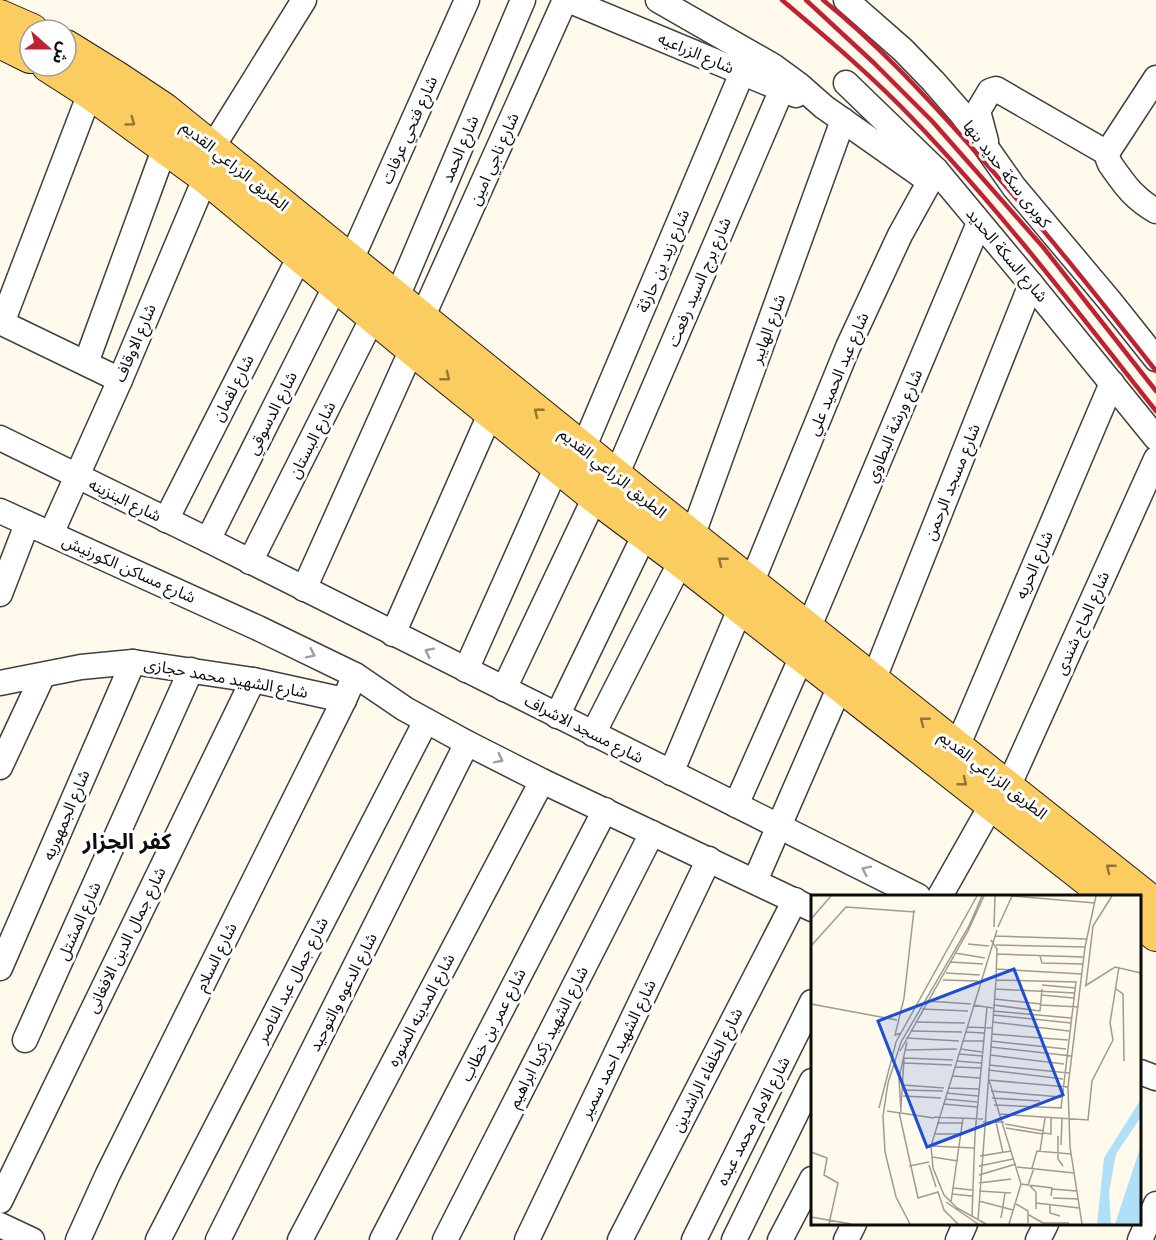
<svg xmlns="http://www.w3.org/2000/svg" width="1156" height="1240" font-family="'Times New Roman','Noto Sans Arabic',serif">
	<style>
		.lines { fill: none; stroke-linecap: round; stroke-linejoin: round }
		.minor-casing { stroke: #3f3f3f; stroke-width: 27 }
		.major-casing { stroke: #1d1d1d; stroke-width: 34 }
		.minor { stroke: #fff; stroke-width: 24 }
		.major { stroke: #fbcd60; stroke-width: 32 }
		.rail { stroke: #bf2232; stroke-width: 4.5 }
		.oneway { stroke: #8f763a }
		.oneway2 { stroke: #9e9e9e }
		.labels { text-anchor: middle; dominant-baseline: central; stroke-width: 6; stroke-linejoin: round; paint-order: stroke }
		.street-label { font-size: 16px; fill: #0c0c0c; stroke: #fff }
		.district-label { font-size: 22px; font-weight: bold; fill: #0c0c0c; stroke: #fff }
		.inset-road { fill: none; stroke: #9e9b92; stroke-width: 1.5 }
		.view { fill: #1d4ed8; fill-opacity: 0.15; stroke: #1d4ed8; stroke-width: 3 }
		.inset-edge { fill: none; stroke: #0c0c0c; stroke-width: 3 }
	</style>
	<rect width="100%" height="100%" fill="#fffaec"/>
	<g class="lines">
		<defs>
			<g id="minor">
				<polyline points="568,0 796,95"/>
				<polyline points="658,0 773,66 799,85 824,107 929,181"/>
				<polyline points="846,0 903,50 933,81 961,113 988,150 1014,187 1109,300 1156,359"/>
				<polyline points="846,83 936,170 1031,284 1156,438"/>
				<polyline points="986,141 978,111 990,91 996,89 1107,153"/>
				<polyline points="212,148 304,0"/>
				<polyline points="1107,153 1156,78"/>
				<path d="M1107,153l1,6 2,5c15,21 23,34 46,47"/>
				<polyline points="351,260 467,0"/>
				<polyline points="397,297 523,0"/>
				<polyline points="422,318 565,0"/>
				<polyline points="0,322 120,380"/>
				<polyline points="2,323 90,93"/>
				<polyline points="86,363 165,147"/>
				<polyline points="0,438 208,540 918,896"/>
				<polyline points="583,449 742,73"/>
				<polyline points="616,476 782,89"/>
				<polyline points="0,511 258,628 355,675 405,709 467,743 542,781 812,909"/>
				<polyline points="166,520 300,256"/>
				<polyline points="51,534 120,380 212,162"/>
				<polyline points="692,537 843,120"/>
				<polyline points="208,540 336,285"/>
				<polyline points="250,562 373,317"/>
				<polyline points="751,584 848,347 900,235 936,170"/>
				<polyline points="304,589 412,349"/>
				<polyline points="0,594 27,524"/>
				<polyline points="808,629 979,223"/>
				<polyline points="393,634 491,412"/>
				<polyline points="466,670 557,466"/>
				<polyline points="873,681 1031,284"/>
				<polyline points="0,683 81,667 133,662 253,680 344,700"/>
				<polyline points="504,689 595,497"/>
				<polyline points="557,716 645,534"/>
				<polyline points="593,734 681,561"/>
				<polyline points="957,747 1112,383"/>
				<polyline points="0,767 43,675"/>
				<polyline points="671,773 740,609"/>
				<polyline points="1008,787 1156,459"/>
				<polyline points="736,805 802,656"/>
				<polyline points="755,881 840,686"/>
				<polyline points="940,896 992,804"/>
				<polyline points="0,968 133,662"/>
				<polyline points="25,1040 191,670"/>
				<polyline points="1140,1072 1156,1078"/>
				<polyline points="0,1201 253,680"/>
				<polyline points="0,1225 32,1240"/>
				<polyline points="78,1240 108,1174 344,700 355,675"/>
				<polyline points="158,1240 426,721"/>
				<polyline points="218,1240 467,743"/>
				<polyline points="300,1240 542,781"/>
				<polyline points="382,1240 605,810"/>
				<polyline points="445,1240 652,833"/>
				<polyline points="527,1240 709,859"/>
				<polyline points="620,1240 795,900"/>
				<polyline points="694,1240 812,1002"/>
				<polyline points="734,1240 812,1081"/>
				<polyline points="780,1240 812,1179"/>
				<polyline points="846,1240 854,1224"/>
				<polyline points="958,1240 965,1224"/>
				<polyline points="1038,1240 1046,1224"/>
				<polyline points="1140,1240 1156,1204"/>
			</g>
			<g id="major">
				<polyline points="0,16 32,30"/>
				<polyline points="0,42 30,57"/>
				<polyline points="66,46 116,77 164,109 644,498 1156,905"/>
				<polyline points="48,66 90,93 205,177 412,349 595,497 681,561 906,737 1108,896"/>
				<polyline points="1140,922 1156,935"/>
			</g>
		</defs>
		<!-- minor casing -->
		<use href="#minor" class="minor-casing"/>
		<!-- major casing -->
		<use href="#major" class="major-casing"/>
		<!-- minor -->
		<use href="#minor" class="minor"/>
		<!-- major -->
		<use href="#major" class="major"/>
		<!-- rail -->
		<g class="rail">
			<path d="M782,0c45,38 91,77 132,120 87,91 164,192 242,291"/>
			<polyline points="806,0 874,63 932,121 1043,247 1156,391"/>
			<path d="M823,0c52,42 97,90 142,140 67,74 129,152 191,231"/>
		</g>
	</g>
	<!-- one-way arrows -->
	<defs><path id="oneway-chevron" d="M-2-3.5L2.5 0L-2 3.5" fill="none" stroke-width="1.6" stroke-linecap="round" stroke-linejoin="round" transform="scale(1.5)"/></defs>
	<g class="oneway">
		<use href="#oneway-chevron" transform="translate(131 122) rotate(36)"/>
		<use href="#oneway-chevron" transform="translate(446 377) rotate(39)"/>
		<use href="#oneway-chevron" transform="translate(538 412) rotate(-141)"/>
		<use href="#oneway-chevron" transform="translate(722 561) rotate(-141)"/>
		<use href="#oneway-chevron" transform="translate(924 721) rotate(-142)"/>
		<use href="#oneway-chevron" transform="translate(963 782) rotate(38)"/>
		<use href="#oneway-chevron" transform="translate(1110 868) rotate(-141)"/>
	</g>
	<g class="oneway2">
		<use href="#oneway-chevron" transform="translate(429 652) rotate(-153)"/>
		<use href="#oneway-chevron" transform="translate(311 654) rotate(26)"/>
		<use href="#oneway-chevron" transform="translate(499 759) rotate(27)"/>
		<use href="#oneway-chevron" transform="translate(866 870) rotate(-154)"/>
	</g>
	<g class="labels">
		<!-- street labels -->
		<g class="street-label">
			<text transform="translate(696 53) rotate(23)">شارع الزراعيه</text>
			<text transform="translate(409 130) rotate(-66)">شارع فتحي عرفات</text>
			<text transform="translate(460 149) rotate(-67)">شارع الحمد</text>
			<text transform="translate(494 159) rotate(-66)">شارع ناجي امين</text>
			<text transform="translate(235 166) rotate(39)">الطريق الزراعي القديم</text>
			<text transform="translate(1007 174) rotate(52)">كوبرى سكة حديد بنها</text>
			<text transform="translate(1007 255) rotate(50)">شارع السكة الحديد</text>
			<text transform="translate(663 261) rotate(-67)">شارع زيد بن حارثة</text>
			<text transform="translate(699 282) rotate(-67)">شارع برج السيد رفعت</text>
			<text transform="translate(768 329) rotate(-70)">شارع الهايبر</text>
			<text transform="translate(135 343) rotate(-67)">شارع الاوقاف</text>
			<text transform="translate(838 374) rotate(-67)">شارع عبد الحميد علي</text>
			<text transform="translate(233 388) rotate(-63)">شارع لقمان</text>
			<text transform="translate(272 413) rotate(-63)">شارع الدسوقي</text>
			<text transform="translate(894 426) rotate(-67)">شارع ورشة البطاوي</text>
			<text transform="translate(312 440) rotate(-63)">شارع البستان</text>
			<text transform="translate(613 473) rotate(39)">الطريق الزراعي القديم</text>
			<text transform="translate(952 482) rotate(-68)">شارع مسجد الرحمن</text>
			<text transform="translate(125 500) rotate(26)">شارع البنزينه</text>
			<text transform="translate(1034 565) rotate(-67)">شارع الحريه</text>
			<text transform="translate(129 569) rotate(24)">شارع مساكن الكورنيش</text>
			<text transform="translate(1082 623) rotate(-66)">شارع الحاج شندى</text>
			<text transform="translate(226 678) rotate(10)">شارع الشهيد محمد حجازى</text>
			<text transform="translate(584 729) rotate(27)">شارع مسجد الاشراف</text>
			<text transform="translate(993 775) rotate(38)">الطريق الزراعي القديم</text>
			<text transform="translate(66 815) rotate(-67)">شارع الجمهوريه</text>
			<text transform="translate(79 921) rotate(-66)">شارع المشتل</text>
			<text transform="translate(126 940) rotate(-64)">شارع جمال الدين الافغانى</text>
			<text transform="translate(216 957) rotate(-64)">شارع السلام</text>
			<text transform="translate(292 980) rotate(-63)">شارع جمال عبد الناصر</text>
			<text transform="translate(343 992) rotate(-63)">شارع الدعوه والتوحيد</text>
			<text transform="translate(421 1010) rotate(-62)">شارع المدينه المنوره</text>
			<text transform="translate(493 1025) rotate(-63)">شارع عمر بن خطاب</text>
			<text transform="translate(548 1037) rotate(-63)">شارع الشهيد زكريا ابراهيم</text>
			<text transform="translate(618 1049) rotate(-64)">شارع الشهيد احمد سمير</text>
			<text transform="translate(707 1070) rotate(-63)">شارع الخلفاء الراشدين</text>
			<text transform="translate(753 1121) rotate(-63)">شارع الامام محمد عبده</text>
		</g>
		<!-- district labels -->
		<g class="district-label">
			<text x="127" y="841">كفر الجزار</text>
		</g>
	</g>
	<!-- overview -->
	<g transform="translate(811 895)">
		<rect width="330" height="330" fill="#fffaec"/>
		<path d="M330,204v18l-25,37 -7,38 2,31 4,1 26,-79v79h-44l7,-66z" fill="#b0e0f7"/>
		<path class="inset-road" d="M201,1l83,7M0,24l20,-23M183,32l1,-31M187,32l14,-31M184,41l92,3M157,49l21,2M185,50l89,2M0,51l35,-39 69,5M144,58l30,5M186,59l86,3M229,61l2,7 41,1M139,67l33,2M185,74l86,5M135,78l34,2M132,85l35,1M185,85l81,2M231,90l33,3M275,90l7,-59 19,-30M274,91l30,-19 26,6M184,94l80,4M305,94l7,5 1,67M230,100l33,3M183,104l47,5M116,106l44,3M0,109l86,16M162,110l20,3M183,110l46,6 2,-22M230,110l38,2M111,114l46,2M182,116l78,7M182,120l78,8M104,127l50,1M181,127l77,9M156,132l25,1M99,136l52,1M154,137l19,1M90,138l-6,2 9,-37 10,-88M180,139l77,6M95,143l53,3M152,146h20M180,146l75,8M179,152l82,9M149,154l22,3M94,155l52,-1M89,156l68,-120 16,-35M148,159l23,2M179,160l74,9M93,163l49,2M145,166l25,2M93,168l48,2M178,170l80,8M144,172l26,1M177,175l75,9M141,181l28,2M177,185l80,7M178,185l32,104 -12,40M92,190l41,3M138,193l30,1M92,195l40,1M180,196l70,6M135,198l32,3M92,201l38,2M181,203l48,3M134,204l32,3M132,209l34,3M183,210l68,3M90,212l3,-48M68,213l17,-66 81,-146M250,213l15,-126M76,216l47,7M88,217l19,86 20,-6 6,18 14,14M90,217l-2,-34 8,-36M188,219l89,6 4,-39 21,-41 -3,-17 9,-56M123,222l49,2M172,227h21M185,227l7,31M126,228h26M194,229l39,7M195,233l37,6M232,238l8,1v-16M123,239h28M247,241v23l5,7M250,250l1,-26M120,251l43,2M229,256l5,-33M0,257l16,6 -3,17 14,8 -9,41M169,261l31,-5M121,262l26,4M118,270l7,22M98,271l20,-4M168,271l34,-7M206,272l57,6M221,273l5,-17 34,3M168,280l37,-11M168,288l32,-4M210,289l31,4 -1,8M217,290l6,-17M219,291l6,6v17M142,293l19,2M241,294l25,2M168,296l32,2M141,299l20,2M242,303l26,1M168,306l34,9M135,307l32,22M140,307l12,-84M225,308l43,5M205,309l12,7v12M239,310v8l10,3M218,320l14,8h26M161,321l3,-82 12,-127M0,322l40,7M190,323l4,-25M167,325l18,-240 1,-31 -6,-9M99,329l-14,-27 -11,-45 -2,-36 5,-33 13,-41 68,-116 13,-30M175,329l-29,-16 -13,-13 -11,-27 -2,-22 66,-216M271,329l-12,-77 -2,-60 17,-140 11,-51"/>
		<path class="view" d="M203,74l49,126 -136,52 -49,-126z"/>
		<rect width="330" height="330" class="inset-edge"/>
	</g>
	<!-- north arrow -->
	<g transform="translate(48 48) rotate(111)"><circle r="28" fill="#ffffff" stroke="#9e9e9e" stroke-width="1.5"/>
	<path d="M0-4.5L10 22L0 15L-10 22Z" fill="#bf2232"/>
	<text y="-9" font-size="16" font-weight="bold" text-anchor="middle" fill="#0c0c0c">ش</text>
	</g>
</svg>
